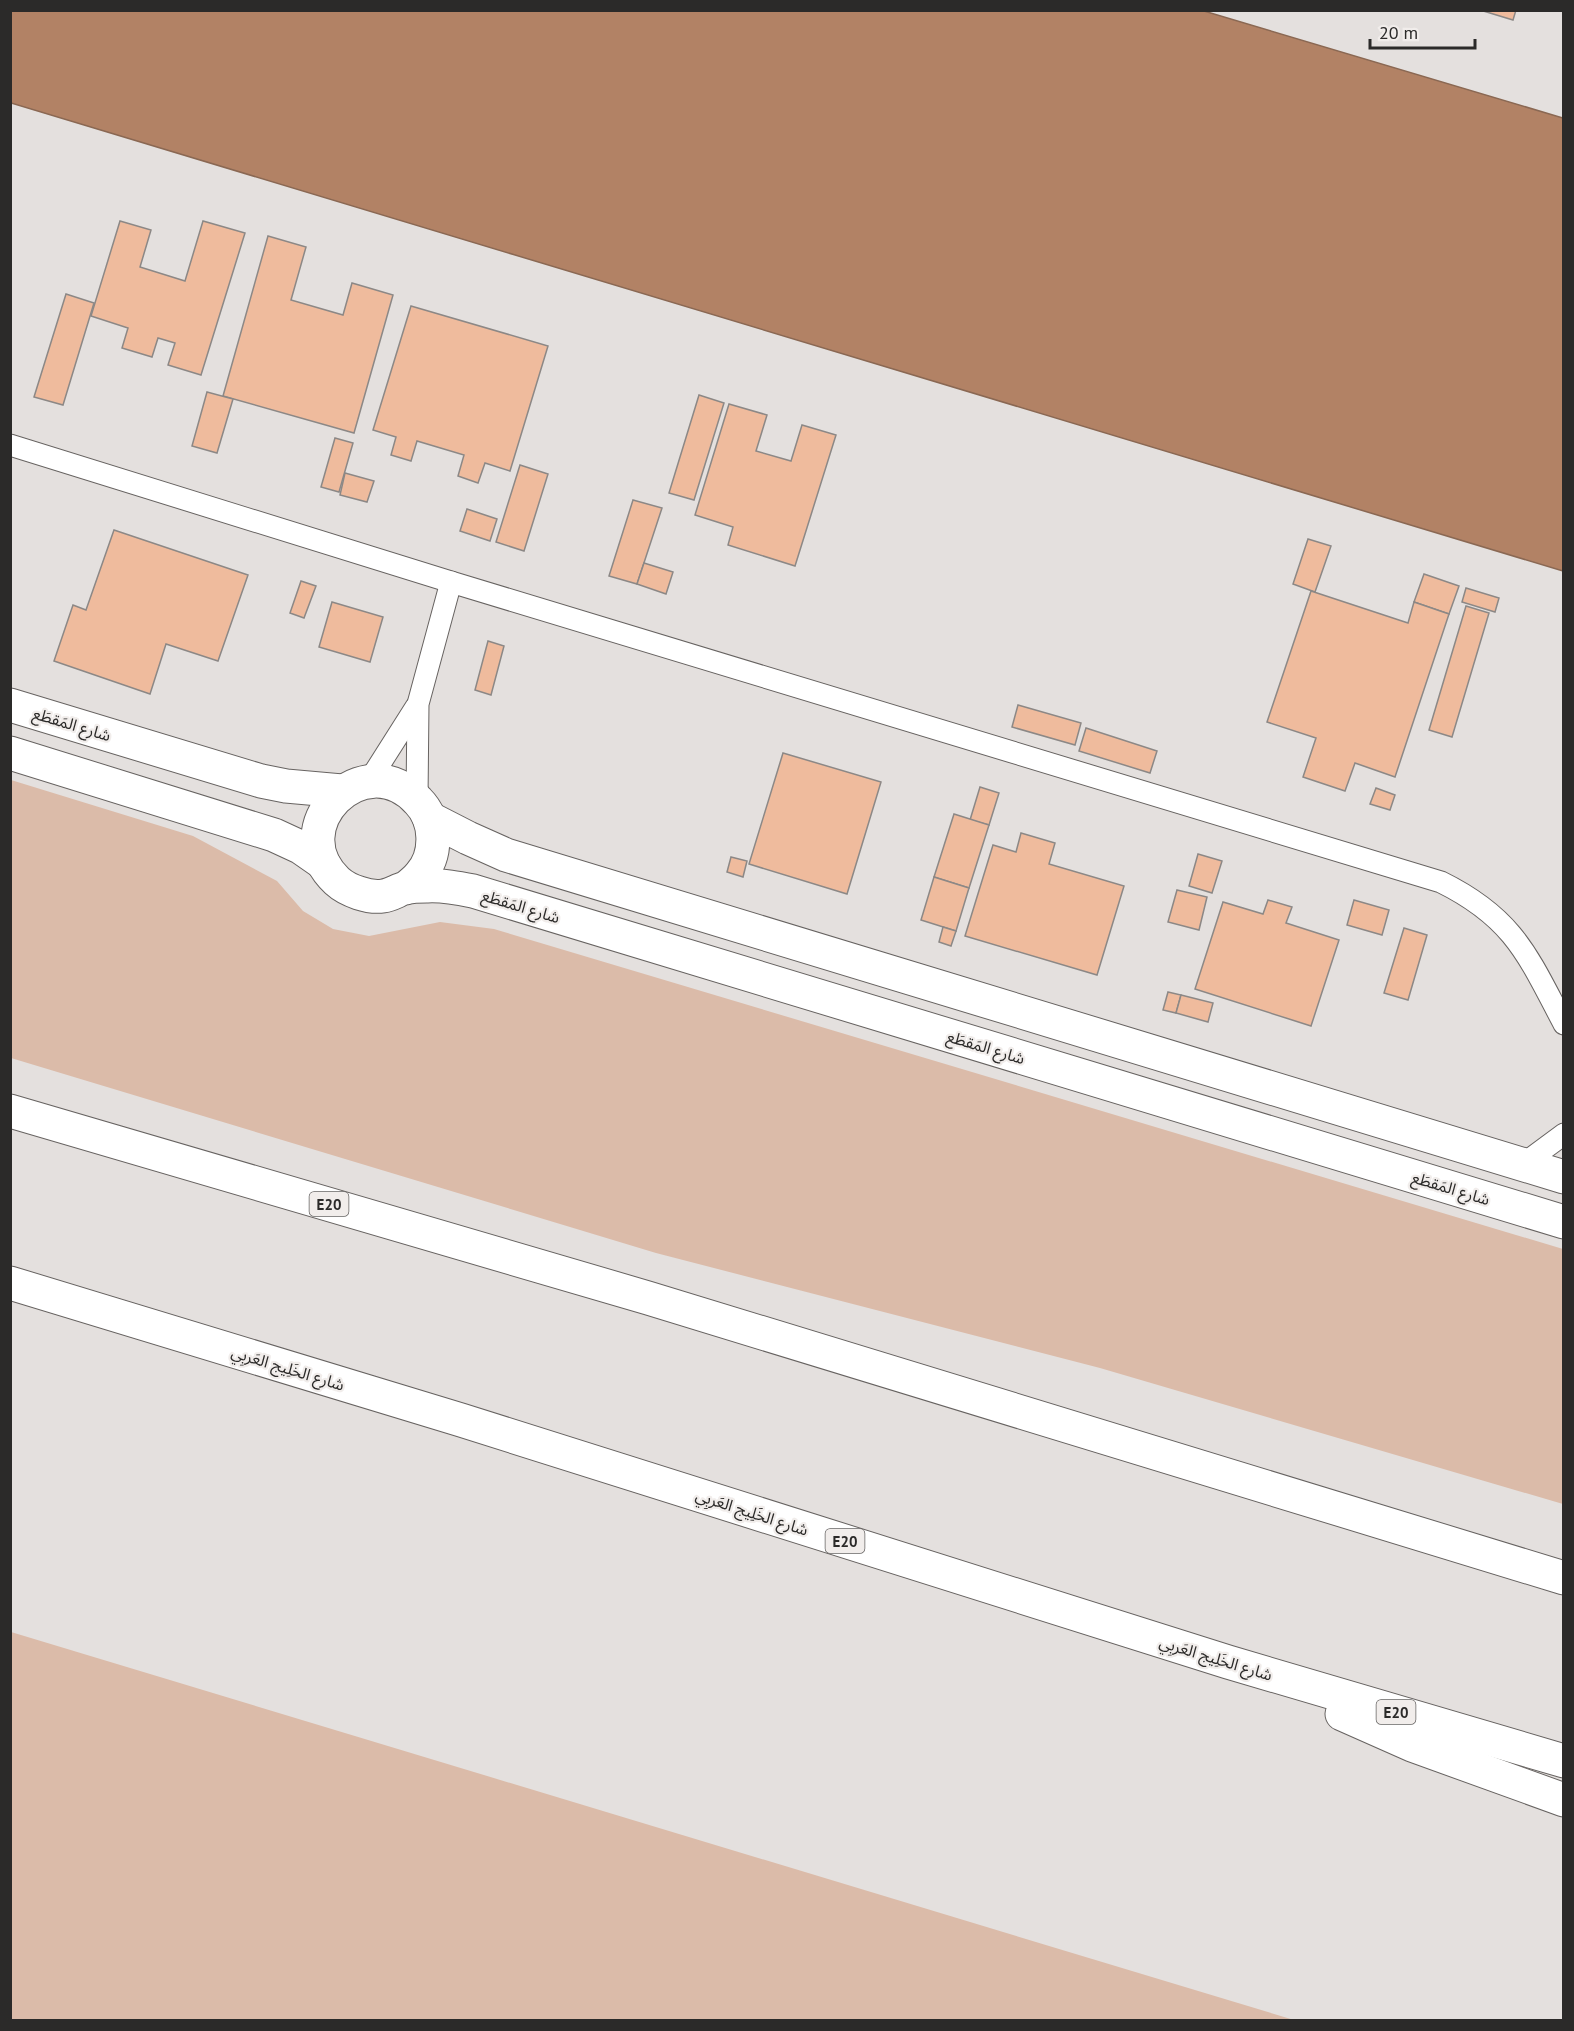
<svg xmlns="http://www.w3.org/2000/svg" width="1574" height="2031" font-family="'PT Sans','Noto Sans Arabic',sans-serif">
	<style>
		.green { fill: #dbbba9 }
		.water { fill: #b28265; stroke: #8a6853; stroke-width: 1.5 }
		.building { fill: #efbb9d; stroke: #8c8886; stroke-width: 1.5 }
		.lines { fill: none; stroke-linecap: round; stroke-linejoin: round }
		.lane-casing { stroke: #676361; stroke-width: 23 }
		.secondary-casing { stroke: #676361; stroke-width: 35 }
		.highway-casing { stroke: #676361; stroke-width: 35 }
		.lane { stroke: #fff; stroke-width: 21 }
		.secondary { stroke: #fff; stroke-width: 33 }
		.highway { stroke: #fff; stroke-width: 33 }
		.labels { text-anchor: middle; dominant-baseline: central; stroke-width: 4.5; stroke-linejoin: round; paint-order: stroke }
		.shield { fill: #f1edeb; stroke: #666463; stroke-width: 1.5 }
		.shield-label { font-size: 15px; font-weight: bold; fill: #2b2a29 }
		.street-label { font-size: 16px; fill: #2b2a29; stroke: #f1edeb }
	</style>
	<rect width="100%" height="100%" fill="#e4e0de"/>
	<!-- green -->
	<g class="green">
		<polygon points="11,780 193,836 277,881 303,911 333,929 369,936 440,922 494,929 1563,1249 1563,1504 1100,1368 656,1253 11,1058"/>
		<polygon points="10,1632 11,1632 1294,2020 11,2020"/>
	</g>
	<!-- water -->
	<polygon class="water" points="10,11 1204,11 1563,118 1563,571 11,103"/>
	<!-- building -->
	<g class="building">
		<polygon points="1480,10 1516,10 1513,20"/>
		<polygon points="120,221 151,230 140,267 185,281 203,221 245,233 201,375 168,365 175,343 158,338 152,357 122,348 128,328 91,316"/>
		<polygon points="268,236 306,247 291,300 343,315 352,283 393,295 354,433 223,396"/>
		<polygon points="66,294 94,303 63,405 34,397"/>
		<polygon points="411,306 548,346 510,471 485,463 478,483 458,476 464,455 417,441 411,461 391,455 396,437 373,430"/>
		<polygon points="207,392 233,399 217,453 192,446"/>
		<polygon points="699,395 724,403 694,500 669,493"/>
		<polygon points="729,404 767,415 756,451 791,461 802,425 836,435 795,566 728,545 733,527 695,515"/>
		<polygon points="335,438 353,443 339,492 321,487"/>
		<polygon points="520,465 548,474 524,551 496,542"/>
		<polygon points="345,473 374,481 367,502 340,495"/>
		<polygon points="633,500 662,508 637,584 609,576"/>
		<polygon points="467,509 497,519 490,541 460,531"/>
		<polygon points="114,530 248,575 218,661 166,644 150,694 54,661 73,605 86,610"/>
		<polygon points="1308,539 1331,546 1315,592 1293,584"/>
		<polygon points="644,563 673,572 666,594 637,584"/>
		<polygon points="1424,574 1459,586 1449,614 1414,602"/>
		<polygon points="301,581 316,586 304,618 290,613"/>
		<polygon points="1466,588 1499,598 1495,612 1462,602"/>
		<polygon points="1311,591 1408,623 1414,602 1449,614 1395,777 1355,763 1345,791 1303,777 1316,738 1267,722"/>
		<polygon points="332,602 383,617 370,662 319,647"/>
		<polygon points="1466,606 1489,613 1452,737 1429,730"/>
		<polygon points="488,641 504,646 491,695 475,690"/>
		<polygon points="1018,705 1081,723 1075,745 1012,727"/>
		<polygon points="1086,728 1157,751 1150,773 1079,751"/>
		<polygon points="783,753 881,782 847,894 749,864"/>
		<polygon points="980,787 999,793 989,825 970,820"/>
		<polygon points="1376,788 1395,795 1390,810 1370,804"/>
		<polygon points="954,814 989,825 969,888 934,877"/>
		<polygon points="1021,833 1055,843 1049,864 1124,886 1097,975 965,936 993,845 1016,852"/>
		<polygon points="1198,854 1222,861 1212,893 1189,886"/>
		<polygon points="731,857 747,861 743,877 727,872"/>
		<polygon points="934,877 969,888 956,931 921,920"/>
		<polygon points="1177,890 1207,897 1199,930 1168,922"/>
		<polygon points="1268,900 1292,907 1286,923 1339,940 1311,1026 1195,989 1223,902 1263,914"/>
		<polygon points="1354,900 1389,910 1382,935 1347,925"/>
		<polygon points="943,927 956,931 951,946 939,942"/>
		<polygon points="1404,928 1427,935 1408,1000 1384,993"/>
		<polygon points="1168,992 1181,995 1176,1013 1163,1010"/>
		<polygon points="1181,995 1213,1003 1208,1022 1176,1013"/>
	</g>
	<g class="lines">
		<defs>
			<g id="lane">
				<path d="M10,445l441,137 990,300c73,36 87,74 123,142"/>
				<polyline points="369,781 416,707"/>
				<polyline points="417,799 418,704 451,582"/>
				<polyline points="1522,1165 1564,1134"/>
			</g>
			<g id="secondary">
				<polyline points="10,705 261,781 286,786 342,791"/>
				<polyline points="10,753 274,835 300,847 323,863"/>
				<polyline points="429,818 468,838 506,855 1564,1177"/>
				<path d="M406,888c5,-4 10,-8 14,-13 18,-20 17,-55 -2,-74 -55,-59 -138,27 -81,80 11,10 32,17 46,15 8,-1 15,-6 22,-8 7,-2 15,-2 22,-2 16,-1 31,2 46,5l1091,331"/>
			</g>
			<g id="highway">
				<polyline points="10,1111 648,1298 1564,1578"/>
				<polyline points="10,1283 461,1420 1228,1662 1564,1761"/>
				<polyline points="1342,1714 1412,1745 1564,1800"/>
			</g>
		</defs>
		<!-- lane casing -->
		<use href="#lane" class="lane-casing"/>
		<!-- secondary casing -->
		<use href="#secondary" class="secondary-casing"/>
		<!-- highway casing -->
		<use href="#highway" class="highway-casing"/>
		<!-- lane -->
		<use href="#lane" class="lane"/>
		<!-- secondary -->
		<use href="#secondary" class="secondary"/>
		<!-- highway -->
		<use href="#highway" class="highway"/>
	</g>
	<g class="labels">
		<!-- shield labels -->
		<g class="shield">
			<rect x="309.5" y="1192" width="39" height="24" rx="4.5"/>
			<rect x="825.5" y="1529" width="39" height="24" rx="4.5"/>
			<rect x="1376.5" y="1700" width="39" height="24" rx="4.5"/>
		</g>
		<g class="shield-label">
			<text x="329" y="1204">E20</text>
			<text x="845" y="1541">E20</text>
			<text x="1396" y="1712">E20</text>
		</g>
		<!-- street labels -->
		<g class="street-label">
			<text transform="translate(72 724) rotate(17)">شارع المَقطَع</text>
			<text transform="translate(521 906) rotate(17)">شارع المَقطَع</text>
			<text transform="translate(986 1047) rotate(17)">شارع المَقطَع</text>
			<text transform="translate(1451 1188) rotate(17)">شارع المَقطَع</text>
			<text transform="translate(288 1368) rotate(17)">شارع الخَلِيج العَربِي</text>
			<text transform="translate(752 1512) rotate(18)">شارع الخَلِيج العَربِي</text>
			<text transform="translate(1216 1658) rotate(17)">شارع الخَلِيج العَربِي</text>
		</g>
	</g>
	<!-- border -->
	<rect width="1574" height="2031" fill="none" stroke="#2b2a29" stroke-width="24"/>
	<!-- scale -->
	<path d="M1370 39v9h105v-9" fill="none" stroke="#2b2a29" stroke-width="3"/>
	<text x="1379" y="39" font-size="18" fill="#2b2a29" stroke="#f1edeb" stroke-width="4.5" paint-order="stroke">20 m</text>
</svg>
